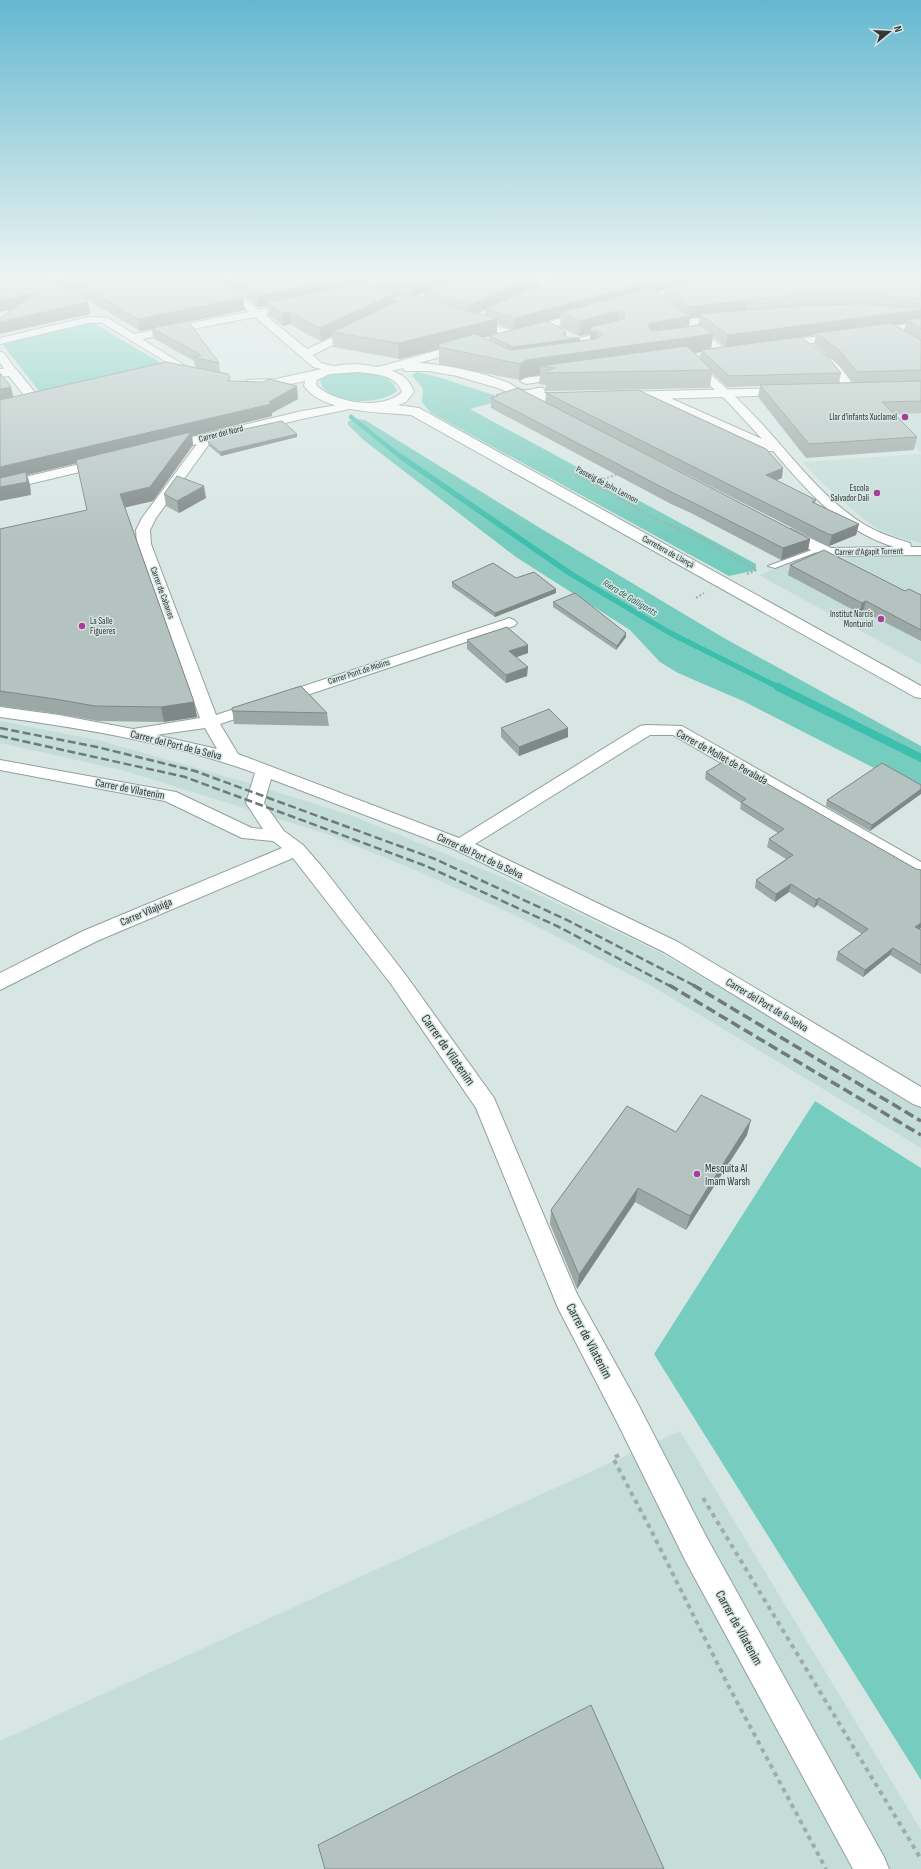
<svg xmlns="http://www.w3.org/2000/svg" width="921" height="1869" font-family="'Sofia Sans Condensed',sans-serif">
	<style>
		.built { fill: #c4ddd8 }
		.green { fill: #76ccbe }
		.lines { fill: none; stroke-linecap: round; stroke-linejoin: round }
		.stream-far2 { stroke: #3ebeac; stroke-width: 4.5 }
		.stream-far1 { stroke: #3ebeac; stroke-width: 5.5 }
		.stream { stroke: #3ebeac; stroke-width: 8 }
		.lane-casing { stroke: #91a09d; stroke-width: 2 }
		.street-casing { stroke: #91a09d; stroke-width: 2 }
		.secondary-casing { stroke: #91a09d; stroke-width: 2 }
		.path-far2 { stroke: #a0aca9; stroke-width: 1.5; stroke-dasharray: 1.5 1.5; stroke-linecap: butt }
		.path-far1 { stroke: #a0aca9; stroke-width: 2; stroke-dasharray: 2 2; stroke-linecap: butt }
		.path { stroke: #a0aca9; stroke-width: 4; stroke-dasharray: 4.5 4.5; stroke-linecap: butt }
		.lane { fill: #fff; fill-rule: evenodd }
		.street { fill: #fff; fill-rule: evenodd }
		.secondary { fill: #fff; fill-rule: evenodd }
		.rail-far1 { stroke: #707a78; stroke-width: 2.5; stroke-dasharray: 8 3.5; stroke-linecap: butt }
		.rail { stroke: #707a78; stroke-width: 3.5; stroke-dasharray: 10 4.5; stroke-linecap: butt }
		.wall { fill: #9ba8a5; fill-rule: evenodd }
		.shaded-wall { fill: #7e8886 }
		.building { fill: #b4c3c0; stroke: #7e8886 }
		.poi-dot { fill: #a93d9d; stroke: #d7e6e3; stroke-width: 1.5 }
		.labels { text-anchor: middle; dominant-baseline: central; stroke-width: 3; stroke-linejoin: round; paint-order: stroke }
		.far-poi-label { font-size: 9px; fill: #323836; stroke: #d7e6e3; text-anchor: end }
		.far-street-label { font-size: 9px; fill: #323836; stroke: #d7e6e3 }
		.far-water-label { font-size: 10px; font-style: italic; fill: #2d6058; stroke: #d7e6e3 }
		.street-label { font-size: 11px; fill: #323836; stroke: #d7e6e3 }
		.poi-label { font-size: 11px; fill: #323836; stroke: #d7e6e3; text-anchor: start }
		.near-street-label { font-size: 13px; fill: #323836; stroke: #d7e6e3 }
	</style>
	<rect width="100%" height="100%" fill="#d7e6e3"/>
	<!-- built -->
	<g class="built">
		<polygon points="921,397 921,453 871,398"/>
		<polygon points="921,454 921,543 898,537 880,530 866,521 822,483 803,462"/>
		<polygon points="811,554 829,558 921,554 921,664 759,575"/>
		<polygon points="0,721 102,741 252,784 353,816 499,876 661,953 921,1106 921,1148 650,985 513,914 420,872 327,834 122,770 0,743"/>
		<polygon points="680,1431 921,1830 921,1869 0,1869 0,1741"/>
	</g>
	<!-- green -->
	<g class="green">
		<polygon points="88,324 95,324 161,363 160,364 39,391 3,345 9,342"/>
		<path d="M352,372c14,1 41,2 45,19 -16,14 -70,16 -77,-10 7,-10 21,-8 32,-9z"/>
		<polygon points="417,372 438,377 506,399 470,409 756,564 756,570 729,576 431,413 422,402 423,389 412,375"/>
		<polygon points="356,419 365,420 540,528 724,638 921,746 921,792 743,701 678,673 660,662 630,630 516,557 366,442 348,425 348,421"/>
		<polygon points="815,1101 921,1168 921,1780 654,1354"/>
	</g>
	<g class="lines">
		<!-- stream-far2 -->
		<polyline class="stream-far2" points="351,417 401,457"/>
		<!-- stream-far1 -->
		<polyline class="stream-far1" points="400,456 571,574 670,633 780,688"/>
		<!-- stream -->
		<polyline class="stream" points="778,687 921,758"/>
		<defs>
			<polygon id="lane" points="820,547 822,548 822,550 775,568 768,566"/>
			<g id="street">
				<polygon points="210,278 220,278 259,310 293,303 297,304 298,306 297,308 265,315 307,349 353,328 357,327 362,330 313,355 321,363 337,367 339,369 333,372 313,367 255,317 142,339 187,367 189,369 183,372 102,323 88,323 0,344 0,338 88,317 108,318 134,334 249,312"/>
				<path d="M497,278c12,0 56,-1 63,7l-5,3 -54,-7z"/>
				<polygon points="726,314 731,317 730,319 693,325 728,351 729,353 724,356 720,355 686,329 686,326 680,325 679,323 684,320"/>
				<polygon points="472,319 517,332 518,334 513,337 468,324 467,322 468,320"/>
				<polygon points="921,322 921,328 874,335 869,332 874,329"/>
				<polygon points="615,329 619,330 620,332 619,334 553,351 548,348 549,346"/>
				<polygon points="841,333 845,334 846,336 845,338 779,348 774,345 779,342"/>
				<polygon points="0,352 4,353 16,370 18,372 16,374 8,374 0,363"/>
				<path d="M822,355c15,3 26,23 35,35l-2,2h-8l-14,-19 -15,-13 -1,-2 1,-2z"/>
				<path d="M690,358l4,1c23,21 47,42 68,65 32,35 62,76 103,101 14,8 29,13 45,18l1,4h10v8l-91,1 -15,-4 -34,-17 -2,-3 2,-3h10l40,19 63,-1c-53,-17 -85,-54 -121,-96h-5l-115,-53 -2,-2 2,-2h8l101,45 -33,-36 -43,-40 -1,-2 1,-2z"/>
				<polygon points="567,372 573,375 571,377 526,384 520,381 526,378"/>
				<path d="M355,402l4,1 2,2 -2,2 -57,12 -90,21 -56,78 -6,12 1,14 65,171 288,-95 5,-2 5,2 3,3 -3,3 -294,98 18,30 221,84 181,-112 6,-1 36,1 239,136v14l-7,-1 -241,-140h-23l-175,109 203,98 243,145v20l-8,-3 -249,-152 -210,-103 -183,-70 -7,24 20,28 19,14 20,23 82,106 89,124 83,196 61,110 69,134 177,319 5,12h-36l-168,-309 -67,-136 -60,-116 -82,-200 -85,-124 -98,-126 -196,83 -97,49v-17l83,-42 199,-83 -9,-7 -31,-3 -77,-37 -165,-31v-10l176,32 76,36 11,1 -17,-26 9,-30c-82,-30 -169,-44 -255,-56v-10l59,8 74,14 67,-11 -63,-174 -1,-14 6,-12 55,-74 -30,7 -4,-1 -2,-3 2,-3 139,-33zM205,728l12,21 -61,-14z"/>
				<polygon points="105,458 109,459 111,462 109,465 0,491 0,483"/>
			</g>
			<g id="secondary">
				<polygon points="589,311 595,314 593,316 524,334 518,331 520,329"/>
				<path d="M467,342l6,4 -2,2 -52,15c30,2 62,9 90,20 4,2 7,5 11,6 8,4 15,-3 23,-1l2,3 -1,2h32l4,1 2,3 -2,3 -4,1h-38l-26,-6 -11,-6 -44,-13 -28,-5h-24l-2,-3 -11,3c12,4 18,10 22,21l-8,10 -8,3 21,3 502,278v12l-6,-1 -504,-282c-30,-3 -88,-2 -107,-29l1,-5c-19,4 -40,9 -58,5l-2,-3 2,-3 29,-1 64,-14 18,-1 20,3zM358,372c16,2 38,2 44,20 -19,19 -68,11 -86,-7l1,-5 13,-6z"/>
				<path d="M12,368l4,1 21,26 19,-4 4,1 2,3 -2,3c-9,2 -21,7 -30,5l-21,-27 -9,1v-8z"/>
				<polygon points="788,388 792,389 794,392 792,395 620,400 616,399 614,396 616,393 620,392"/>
			</g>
		</defs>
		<!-- lane casing -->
		<use href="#lane" class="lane-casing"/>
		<!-- street casing -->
		<use href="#street" class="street-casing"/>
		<!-- secondary casing -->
		<use href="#secondary" class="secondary-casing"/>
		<!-- path-far2 -->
		<g class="path-far2">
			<polyline points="449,389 458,394 464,410 531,453"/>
			<polyline points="439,403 461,401"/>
		</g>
		<!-- path-far1 -->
		<g class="path-far1">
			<polyline points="560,469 592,483 654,518 703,539 756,570"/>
			<polyline points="592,483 618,474"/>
			<polyline points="747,574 757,570"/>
			<polyline points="696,598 704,593"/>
		</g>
		<!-- path -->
		<g class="path">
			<polyline points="619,1455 613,1458 652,1532 729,1687 826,1869"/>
			<polyline points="703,1498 921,1859"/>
		</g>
		<!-- lane -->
		<use href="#lane" class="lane"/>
		<!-- street -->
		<use href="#street" class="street"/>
		<!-- secondary -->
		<use href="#secondary" class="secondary"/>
		<!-- rail-far1 -->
		<g class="rail-far1">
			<polyline points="0,728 97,747 195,771 435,859 567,920 695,986"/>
			<polyline points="0,736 185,777 426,866 559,927 670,986"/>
		</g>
		<!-- rail -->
		<g class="rail">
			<polyline points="669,985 921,1135"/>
			<polyline points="693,985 921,1121"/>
		</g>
	</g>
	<!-- wall -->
	<g class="wall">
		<polygon points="51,278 220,278 243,298 245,310 188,322 219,363 220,372 230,381 298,399 272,413 272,416 192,436 193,445 153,501 125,507 194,702 197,717 164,722 98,721 59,714 0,706 0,529 87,510 77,463 27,475 30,485 31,495 11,387 13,397 202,369 195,367 194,361 153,338 152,329 140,331"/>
		<path d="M223,278h151l-8,6 9,3v-9h164l-1,7 13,-5 -11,-2h381v135l-26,1 22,23 -3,13 -108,8 -48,-61 2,-11 -33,1 -15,-14 -2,15 -164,3 -1,-2 1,-4 -7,-1 1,-9 -14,2 -7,3 -80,-16v-15l-40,10 -66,-12 -1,-11 -11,5 -13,-6 -17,-11 -8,2 -15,-11 -1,-9 -9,1zM664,290l-1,7 -6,-5zM424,293v5l-7,-2zM396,296l8,2 -7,3zM485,310v5l-7,-2zM561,317l-1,10 19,9 11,-2v6l-10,2 -11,-4 -22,-17zM699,317l-1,8 -9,1 1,-8zM905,323h1l-2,7 -9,-5zM497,324l17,6 -17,4zM816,335l-2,10 22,17 17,20 -14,1 2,-10 -39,-36zM489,336v4l-6,-2zM713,337l12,10 -14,1zM701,352l-1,6 -6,-5z"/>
		<polygon points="546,393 782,478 776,480 816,500 815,503 859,524 856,535 829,546 826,545 552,406 810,539 808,550 781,560 691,513 671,504 491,408 491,398 496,396 496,395 545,402"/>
		<polygon points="297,437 221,456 209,446 208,442"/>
		<polygon points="164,494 206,498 179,513 166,506"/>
		<polygon points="790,565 921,595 921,641 863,611 859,613 788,575"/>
		<polygon points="516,578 556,589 556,593 495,617 452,587 452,582"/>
		<polygon points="553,602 626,633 626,637 616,650 553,607"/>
		<polygon points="467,640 528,653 516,657 527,676 506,683 467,649"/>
		<polygon points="232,708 327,713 329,726 234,724"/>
		<polygon points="501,728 568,728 568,737 519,756 501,737"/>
		<polygon points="706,772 916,869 921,870 921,928 919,929 921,930 921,974 890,955 863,977 836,960 838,952 862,934 817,905 814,908 789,892 775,902 755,888 756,880 786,859 767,847 769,839 778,833 740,809 741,803 705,779"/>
		<polygon points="921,785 870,831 826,806 827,800"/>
		<polygon points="676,1132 747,1135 686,1230 635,1202 577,1289 550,1224 551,1210"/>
	</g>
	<!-- shaded-wall -->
	<g class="shaded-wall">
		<polygon points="348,278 374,278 360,288 267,302 267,306 258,307 257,296"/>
		<polygon points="429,278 453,278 410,299 410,288"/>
		<polygon points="534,278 539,278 538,288 485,309 485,310 470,316 470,305"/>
		<polygon points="667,278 702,278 664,288 664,290 569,315 561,312 561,317 514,330 515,318"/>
		<polygon points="396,293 397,305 332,332 332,336 321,341 320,328"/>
		<polygon points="34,294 36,305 0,312 0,300"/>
		<polygon points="243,298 245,310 153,329 152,328 152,329 140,331 138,319"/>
		<polygon points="747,300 745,311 699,314 699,317 690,318 688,332 647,341 648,326 650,323 688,317 689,307"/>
		<polygon points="88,302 90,314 0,334 0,322"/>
		<polygon points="921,310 921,321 907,320 906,323 819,335 816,333 816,335 726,347 728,335"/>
		<polygon points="619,311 618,327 597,331 596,347 590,347 591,327 590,334 579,336 580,321"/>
		<polygon points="289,312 291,324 283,326 282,314"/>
		<polygon points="497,319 497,334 442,348 439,347 439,349 399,359 398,343"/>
		<polygon points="566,331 565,340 580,338 579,349 512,357 513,347 563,334"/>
		<polygon points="713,334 711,350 701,350 701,352 555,372 555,368 540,366 540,375 526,377 519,380 520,364 526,360"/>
		<polygon points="297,386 298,399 272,413 272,416 192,436 193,445 153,501 123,508 120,494 188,437 27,475 30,485 31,495 0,501 0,467 269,402"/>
		<polygon points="11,387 14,400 0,403 0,389"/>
		<polygon points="297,434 297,437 221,456 220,452"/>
		<polygon points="783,468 782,478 764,485 766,475"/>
		<polygon points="204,486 206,498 179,513 177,501"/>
		<polygon points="859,524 856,535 829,546 832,535"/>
		<polygon points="810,539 808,550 781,560 783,548"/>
		<polygon points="556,589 556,593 495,617 495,613"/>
		<polygon points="866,601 863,611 859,613 862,603"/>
		<polygon points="626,633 626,637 616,650 617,646"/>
		<polygon points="528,645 528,653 509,660 509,651"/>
		<polygon points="528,667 527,676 506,683 506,675"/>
		<polygon points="194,702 197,717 164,722 161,707"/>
		<polygon points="568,728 568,737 519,756 519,747"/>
		<polygon points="921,789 921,794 870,831 872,825"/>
		<polygon points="791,884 789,892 775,902 776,894"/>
		<polygon points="819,898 817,905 814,908 816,900"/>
		<polygon points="921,923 921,928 913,934 915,927"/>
		<polygon points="893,948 890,955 863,977 865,970"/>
		<polygon points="751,1120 747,1135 686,1230 690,1216"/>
		<polygon points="638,1188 635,1202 577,1289 579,1275"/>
	</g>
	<!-- building -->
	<g class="building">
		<polygon points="0,278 49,278 88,302 0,322 0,318 34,294 0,300"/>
		<polygon points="68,278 220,278 243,298 138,319"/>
		<polygon points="236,278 348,278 257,296"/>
		<polygon points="376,278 429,278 410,288"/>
		<polygon points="450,278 534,278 470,305 424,292"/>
		<polygon points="554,278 667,278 515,318 485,309"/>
		<polygon points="702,278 921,278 921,299 865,295 806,295 747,300 689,307 664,288"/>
		<polygon points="363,283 396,293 320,328 307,322 289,312 282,314 267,302"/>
		<polygon points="651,288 690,316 650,323 648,326 650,330 655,331 700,325 713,334 526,360 520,364 439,347 439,344 475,334 511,350 596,339 603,335 597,331 591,331 591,327 624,319 625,314 619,311 580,321 561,312"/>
		<polygon points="411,295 497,319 398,343 332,332"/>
		<polygon points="866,304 921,308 921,310 728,335 699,314 809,305"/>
		<polygon points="921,318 921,329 907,320"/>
		<polygon points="188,321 219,363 194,357 201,355 152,328"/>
		<polygon points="547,321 566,331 563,334 569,338 580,338 513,347 489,336"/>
		<polygon points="891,323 921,340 921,370 857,372 839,350 816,333"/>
		<polygon points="801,337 828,357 841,373 729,376 701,350"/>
		<polygon points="687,346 712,370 547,373 546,371 555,368 540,366"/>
		<polygon points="166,362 228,374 230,377 228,381 263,382 269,379 297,386 269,402 271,404 0,467 0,400"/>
		<polygon points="0,373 11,387 0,389"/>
		<polygon points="921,381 921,401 882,402 917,437 809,444 760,385"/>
		<polygon points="518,388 810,539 783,548 692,502 673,493 491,398 498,396 496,395"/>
		<polygon points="638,390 766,449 783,468 766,475 816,500 812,502 859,524 832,535 828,534 546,393"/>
		<polygon points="282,421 297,434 220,452 208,442 212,436"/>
		<polygon points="191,432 150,487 120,494 194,702 161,707 95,706 55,699 0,691 0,529 87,510 76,460"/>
		<polygon points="26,472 27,482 0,487 0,478"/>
		<polygon points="177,476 204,486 177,501 164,494"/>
		<polygon points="824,550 905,591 909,589 921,595 921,630 866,601 862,603 790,565"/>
		<polygon points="493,563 516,578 534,572 556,589 495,613 452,582"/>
		<polygon points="575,593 626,633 617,646 553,602"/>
		<polygon points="507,627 528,645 509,651 528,667 506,675 467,640"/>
		<polygon points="301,686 327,713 232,711 232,708"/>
		<polygon points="549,709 568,728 519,747 501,728"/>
		<polygon points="726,760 916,869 921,870 921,923 915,927 921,930 921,965 893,948 865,970 838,952 868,929 819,898 816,900 791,884 776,894 756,880 793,855 769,839 784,829 741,802 746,799 706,772"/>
		<polygon points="882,763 921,785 921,789 872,825 827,800"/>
		<polygon points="701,1095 751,1120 690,1216 638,1188 579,1275 551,1210 627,1106 676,1132"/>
		<polygon points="591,1705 664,1869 325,1869 318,1845"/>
	</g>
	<!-- sky -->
	<linearGradient id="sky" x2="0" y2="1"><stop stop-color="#64b8d0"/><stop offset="0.51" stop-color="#edf4f2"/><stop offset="1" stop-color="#edf4f2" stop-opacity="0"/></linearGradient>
	<rect width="921" height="540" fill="url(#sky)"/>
	<!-- markers -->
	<g class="poi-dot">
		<circle cx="905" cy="417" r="4"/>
		<circle cx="877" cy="493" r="4"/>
		<circle cx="881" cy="619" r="4"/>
		<circle cx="82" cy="626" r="4"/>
		<circle cx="697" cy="1174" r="4"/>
	</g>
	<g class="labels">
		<!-- far-poi labels -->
		<g class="far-poi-label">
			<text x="897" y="417">Llar d'infants Xuclamel</text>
			<text x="869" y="488">Escola<tspan x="869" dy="10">Salvador Dalí</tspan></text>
			<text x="873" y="614">Institut Narcís<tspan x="873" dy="10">Monturiol</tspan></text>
			<text x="90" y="621" text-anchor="start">La Salle<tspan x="90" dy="10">Figueres</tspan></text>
		</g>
		<!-- far-street labels -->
		<g class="far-street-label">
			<text transform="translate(221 434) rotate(-14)">Carrer del Nord</text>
			<text transform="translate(607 485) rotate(28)">Passeig de John Lennon</text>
			<text transform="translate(668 552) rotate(29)">Carretera de Llançà</text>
			<text transform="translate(869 552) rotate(-1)">Carrer d'Agapit Torrent</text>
			<text transform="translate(162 593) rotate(70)">Carrer de Cabanes</text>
			<text transform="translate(359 672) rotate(-18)">Carrer Pont de Molins</text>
		</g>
		<!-- far-water labels -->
		<g class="far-water-label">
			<text transform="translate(630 598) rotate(31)">Riera de Galligants</text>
		</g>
		<!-- street labels -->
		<g class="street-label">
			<text transform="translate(176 745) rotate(14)">Carrer del Port de la Selva</text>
			<text transform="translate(722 757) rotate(29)">Carrer de Mollet de Peralada</text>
			<text transform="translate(130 789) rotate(11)">Carrer de Vilatenim</text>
			<text transform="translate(480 856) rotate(25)">Carrer del Port de la Selva</text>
			<text transform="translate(146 912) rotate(-23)">Carrer Vilajuiga</text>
			<text transform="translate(767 1005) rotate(31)">Carrer del Port de la Selva</text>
		</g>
		<!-- poi labels -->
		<g class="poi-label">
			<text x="705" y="1168">Mesquita Al<tspan x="705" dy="13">Imam Warsh</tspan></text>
		</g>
		<!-- near-street labels -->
		<g class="near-street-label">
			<text transform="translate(448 1050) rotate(55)">Carrer de Vilatenim</text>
			<text transform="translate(589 1341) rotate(62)">Carrer de Vilatenim</text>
			<text transform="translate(739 1628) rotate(61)">Carrer de Vilatenim</text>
		</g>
	</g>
	<!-- north arrow -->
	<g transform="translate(889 32) rotate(72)" stroke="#d7e6e3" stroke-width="3" paint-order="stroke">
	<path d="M0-3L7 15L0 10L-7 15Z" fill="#323836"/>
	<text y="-6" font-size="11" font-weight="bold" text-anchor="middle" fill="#323836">N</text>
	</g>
</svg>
